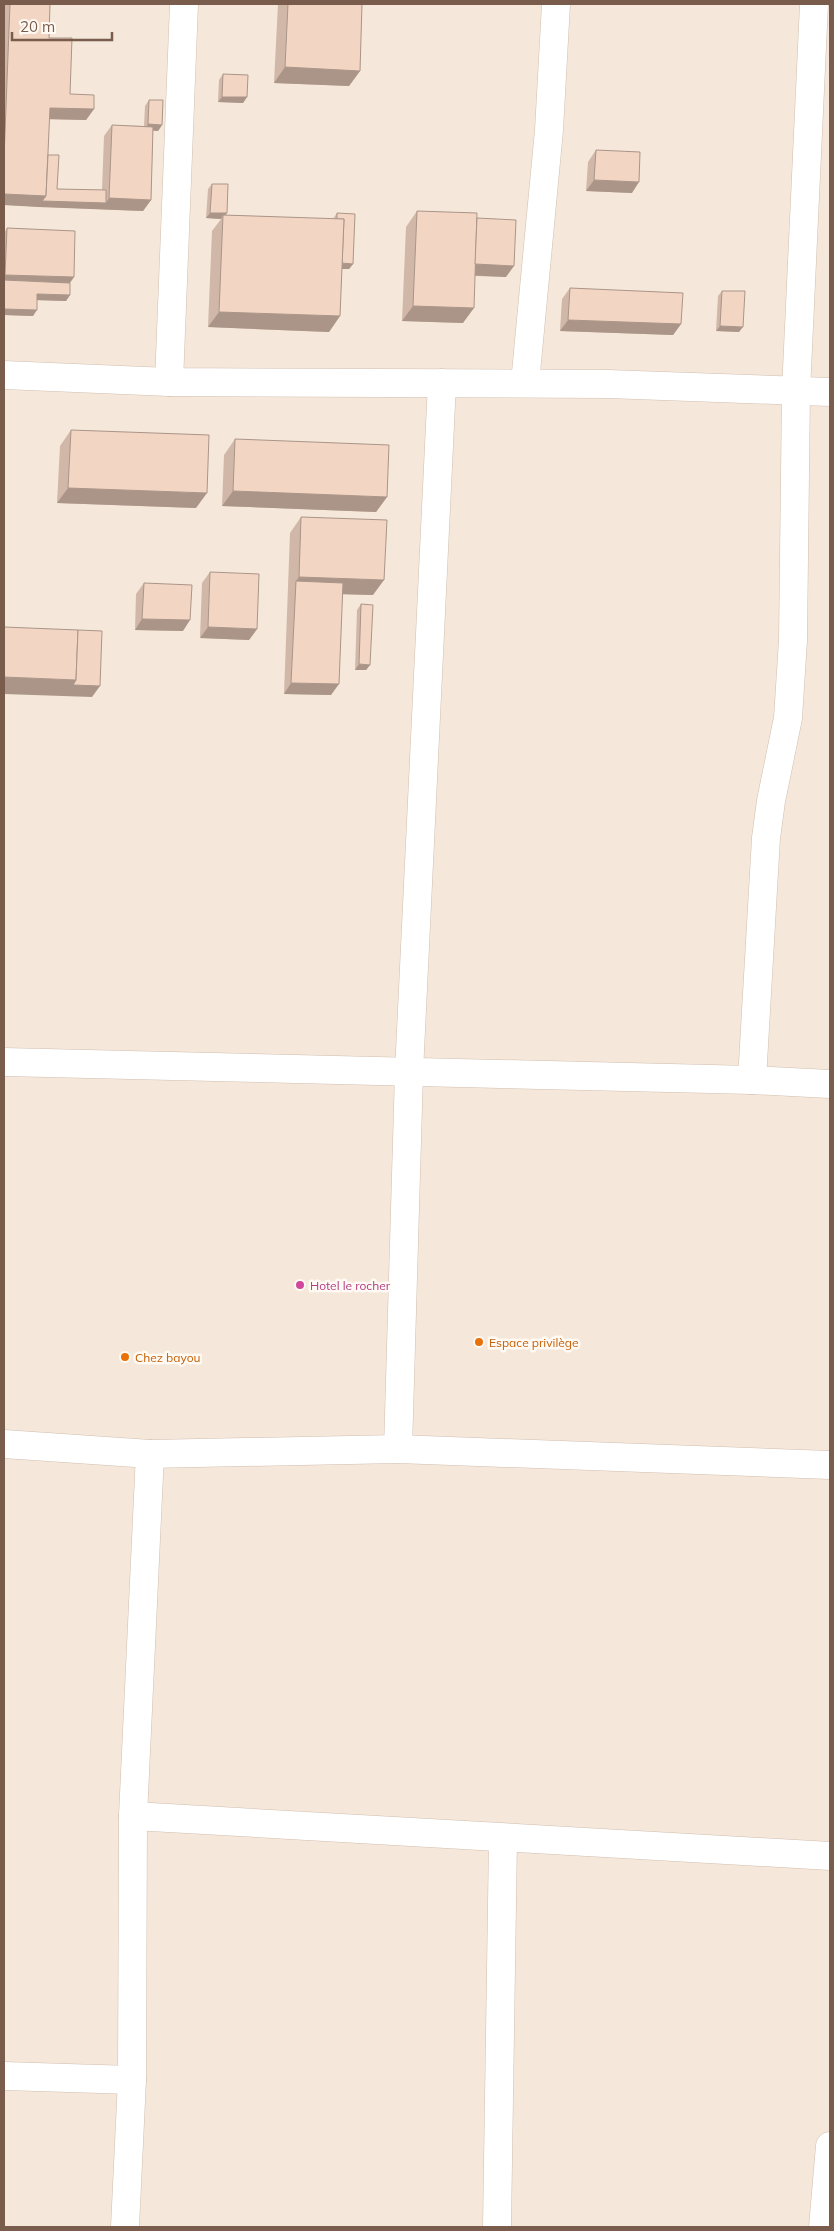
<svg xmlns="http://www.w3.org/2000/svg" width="834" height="2231" font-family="Mulish,sans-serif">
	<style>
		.residential { fill: #f5e8da }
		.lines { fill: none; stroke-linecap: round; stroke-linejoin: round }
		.minor-casing { stroke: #d1beb0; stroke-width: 29 }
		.minor { stroke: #fff; stroke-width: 28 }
		.wall { fill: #d1b7a8 }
		.shaded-wall { fill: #aa9588 }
		.building { fill: #f3d5c3; stroke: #aa9588 }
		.hotel-dot { fill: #d1479c; stroke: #fffaf3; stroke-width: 2 }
		.food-dot { fill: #e8710a; stroke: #fffaf3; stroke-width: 2 }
		.labels { text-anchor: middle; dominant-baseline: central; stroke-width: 5; stroke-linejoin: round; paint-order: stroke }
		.hotel-label { font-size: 12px; fill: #b23c85; stroke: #fffaf3; text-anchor: start }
		.food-label { font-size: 12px; fill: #c56008; stroke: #fffaf3; text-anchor: start }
	</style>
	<rect width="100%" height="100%" fill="#fdf6ec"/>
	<!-- residential -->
	<rect class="residential" x="4" y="4" width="826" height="2223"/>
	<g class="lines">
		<defs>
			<g id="minor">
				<polyline points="4,375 169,382 608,384 830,392"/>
				<polyline points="169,382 184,4"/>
				<polyline points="525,383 549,130 556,4"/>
				<polyline points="4,1062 752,1080 830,1084"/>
				<polyline points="752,1080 766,838 771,801 788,718 793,640 796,391 814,4"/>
				<polyline points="4,1444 150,1454 398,1449 830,1465"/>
				<polyline points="398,1449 409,1072 442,383"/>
				<polyline points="133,1816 830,1856"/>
				<polyline points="4,2076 132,2080"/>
				<polyline points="125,2227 132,2080 133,1816 150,1454"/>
				<polyline points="497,2227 503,1839"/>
				<polyline points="823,2227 830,2146"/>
			</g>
		</defs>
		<!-- minor casing -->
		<use href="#minor" class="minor-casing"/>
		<!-- minor -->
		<use href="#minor" class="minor"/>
	</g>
	<!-- wall -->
	<g class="wall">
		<polygon points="4,4 50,4 49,38 70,94 94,109 86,120 49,119 48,155 57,189 102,190 104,136 112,125 144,126 145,106 149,100 162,125 158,131 153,130 151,200 143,211 4,205"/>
		<polygon points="278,4 362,4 360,71 349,86 274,83"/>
		<polygon points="223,74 247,97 243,103 218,102 219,80"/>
		<polygon points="596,150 632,193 586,191 588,162"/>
		<polygon points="212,184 226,215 333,219 337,213 353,264 349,269 342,269 340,316 329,332 208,327 212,231 221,219 206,218 208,189"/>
		<polygon points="417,211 477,218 506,277 475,276 463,323 402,321 406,227"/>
		<polygon points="7,228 74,277 70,283 70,295 66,301 37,300 33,316 4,315 4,233"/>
		<polygon points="570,288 681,324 673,335 560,331 562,299"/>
		<polygon points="722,291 739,332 716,331 718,296"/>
		<polygon points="71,430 196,508 57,503 60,446"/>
		<polygon points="235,439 387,497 376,512 222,506 224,455"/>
		<polygon points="301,517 373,595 343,594 331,695 284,694 290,533"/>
		<polygon points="210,572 257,629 249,640 200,638 202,583"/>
		<polygon points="144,583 183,631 135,630 136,594"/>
		<polygon points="361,604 370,665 366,670 355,670 357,610"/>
	</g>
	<!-- shaded-wall -->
	<g class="shaded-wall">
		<polygon points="285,67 360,71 349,86 274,83"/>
		<polygon points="222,97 247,97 243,103 218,102"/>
		<polygon points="50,108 94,109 86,120 42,119"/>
		<polygon points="148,124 162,125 158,131 144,130"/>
		<polygon points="594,180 639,182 632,193 586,191"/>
		<polygon points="4,194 46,196 106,203 109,198 151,200 143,211 38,207 4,205"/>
		<polygon points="210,213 227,213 223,218 223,215 221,219 206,218"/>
		<polygon points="335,263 353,264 349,269 331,269"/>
		<polygon points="472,264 514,266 506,277 464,275"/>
		<polygon points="5,275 74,277 66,288 4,286 4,277"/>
		<polygon points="37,294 70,295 66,301 33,300"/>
		<polygon points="413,306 474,308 463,323 402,321"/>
		<polygon points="4,309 37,310 33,316 4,315"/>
		<polygon points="219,312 340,316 329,332 208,327"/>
		<polygon points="568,320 681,324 673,335 560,331"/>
		<polygon points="720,326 743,327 739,332 716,331"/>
		<polygon points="68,488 207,493 196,508 57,503"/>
		<polygon points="233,491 387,497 376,512 222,506"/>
		<polygon points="299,577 384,580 373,595 295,593 296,581"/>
		<polygon points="142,619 190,620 183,631 135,630"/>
		<polygon points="208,627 257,629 249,640 200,638"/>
		<polygon points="359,664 370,665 366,670 355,670"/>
		<polygon points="4,677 76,680 100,686 92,697 4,694"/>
		<polygon points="291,683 339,684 331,695 284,694"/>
	</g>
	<!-- building -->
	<g class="building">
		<polygon points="10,4 50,4 49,38 72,38 70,94 94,95 94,109 50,108 46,196 4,194 4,158"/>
		<polygon points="288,4 362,4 360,71 285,67"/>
		<polygon points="223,74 248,75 247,97 222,97"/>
		<polygon points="149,100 163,100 162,125 148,124"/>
		<polygon points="112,125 153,127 151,200 109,198"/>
		<polygon points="596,150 640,152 639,182 594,180"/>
		<polygon points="48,155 59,155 57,189 106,190 106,203 42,201 46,196"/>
		<polygon points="212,184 228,184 227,213 210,213"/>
		<polygon points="417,211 477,213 474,308 413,306"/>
		<polygon points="337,213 355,214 353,264 342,263 344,219 337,219"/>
		<polygon points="223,215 344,219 340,316 219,312"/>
		<polygon points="477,218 516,220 514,266 475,264"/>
		<polygon points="7,228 75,231 74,277 5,275"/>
		<polygon points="4,280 70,283 70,295 37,294 37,310 4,309"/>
		<polygon points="570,288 683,293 681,324 568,320"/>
		<polygon points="722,291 745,291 743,327 720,326"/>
		<polygon points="71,430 209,435 207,493 68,488"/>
		<polygon points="235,439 389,445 387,497 233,491"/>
		<polygon points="301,517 387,520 384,580 299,577"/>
		<polygon points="210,572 259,574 257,629 208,627"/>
		<polygon points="296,581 343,583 339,684 291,683"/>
		<polygon points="144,583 192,585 190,620 142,619"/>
		<polygon points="361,604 373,605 370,665 359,664"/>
		<polygon points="4,627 78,630 76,680 4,677"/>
		<polygon points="78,630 102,631 100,686 73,685 76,680"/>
	</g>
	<!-- markers -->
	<circle class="hotel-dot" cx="300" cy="1285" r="5"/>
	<g class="food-dot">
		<circle cx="479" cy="1342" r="5"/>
		<circle cx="125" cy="1357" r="5"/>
	</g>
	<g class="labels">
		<!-- hotel labels -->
		<g class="hotel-label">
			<text x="310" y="1285">Hotel le rocher</text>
		</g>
		<!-- food labels -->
		<g class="food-label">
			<text x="489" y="1342">Espace privilège</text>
			<text x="135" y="1357">Chez bayou</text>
		</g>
	</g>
	<!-- border -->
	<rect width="834" height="2231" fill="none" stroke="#7a5c4d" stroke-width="10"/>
	<!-- scale -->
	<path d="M12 32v8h100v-8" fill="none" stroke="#7a5c4d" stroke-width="2.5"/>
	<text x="20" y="32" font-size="15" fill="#7a5c4d" stroke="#fffaf3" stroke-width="4" paint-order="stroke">20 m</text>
</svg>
